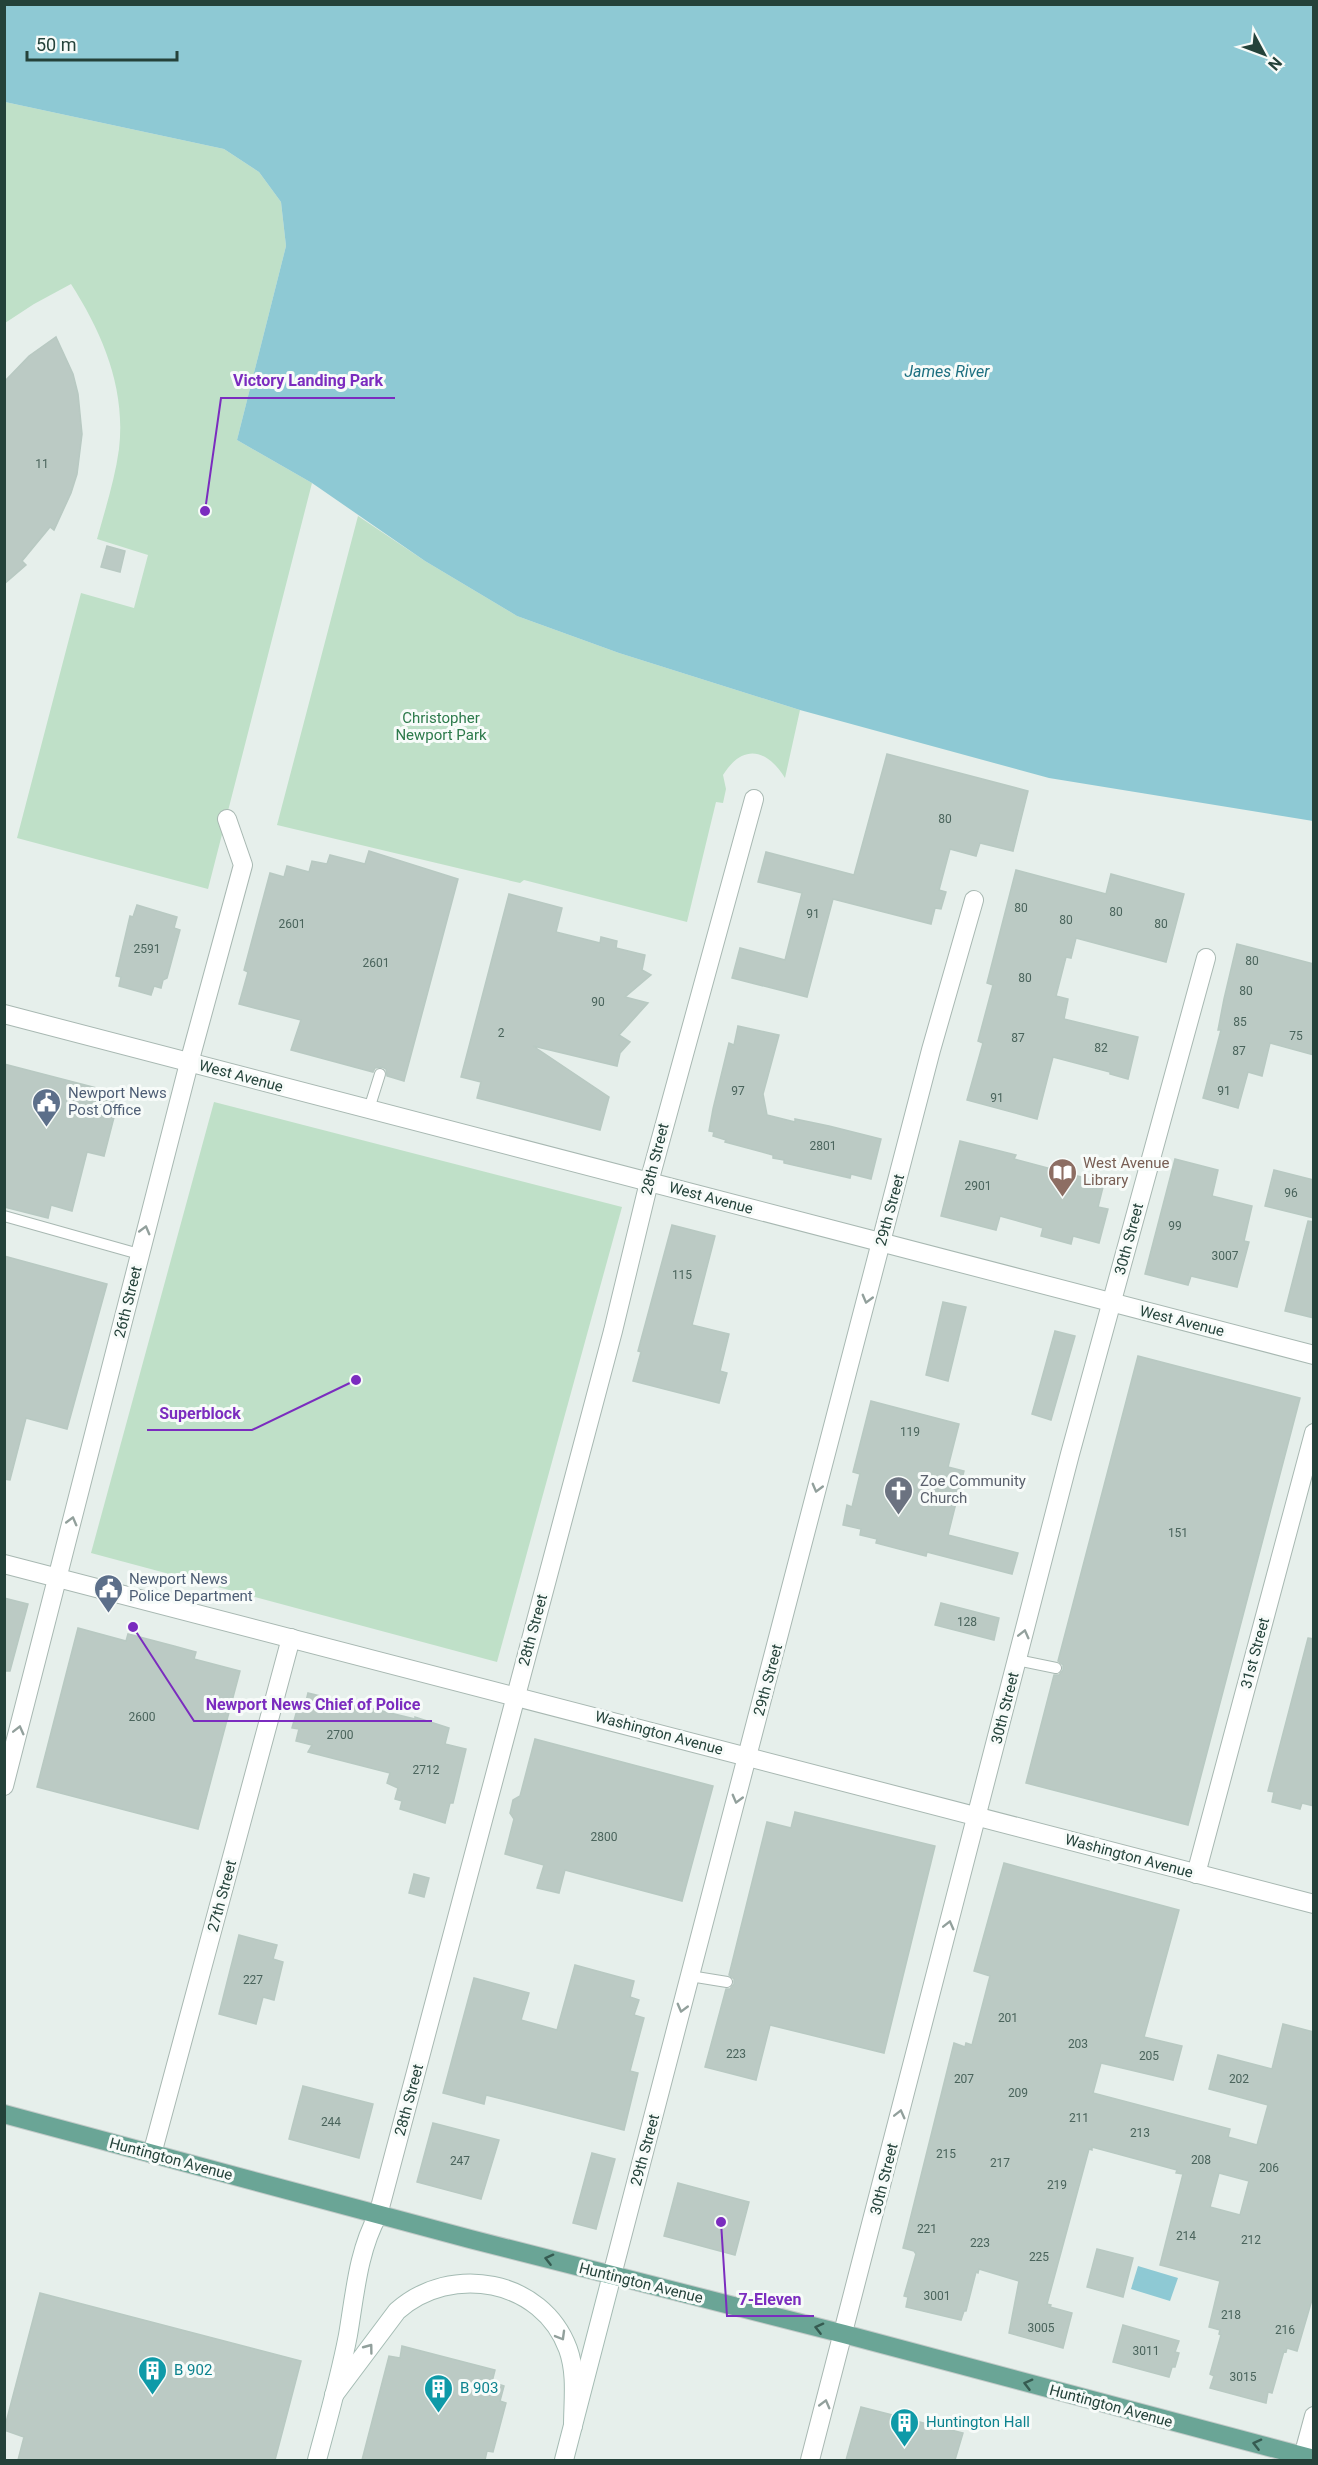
<svg xmlns="http://www.w3.org/2000/svg" width="1318" height="2465" font-family="Roboto,sans-serif">
	<style>
		.green { fill: #bfe0c8 }
		.water { fill: #8ec9d4 }
		.building { fill: #bbcac4; stroke: #b8c9c2; stroke-width: 1.5; fill-rule: evenodd }
		.lines { fill: none; stroke-linecap: round; stroke-linejoin: round }
		.service-casing { stroke: #a8b8b2; stroke-width: 12 }
		.minor-casing { stroke: #a8b8b2; stroke-width: 20 }
		.tertiary-casing { stroke: #a8b8b2; stroke-width: 20 }
		.secondary-casing { stroke: #a4bbb3; stroke-width: 20 }
		.primary-casing { stroke: #c2cac8; stroke-width: 20 }
		.service { stroke: #fff; stroke-width: 10 }
		.minor { stroke: #fff; stroke-width: 18 }
		.tertiary { stroke: #fff; stroke-width: 18 }
		.secondary { stroke: #fff; stroke-width: 18 }
		.primary { stroke: #6aa596; stroke-width: 18 }
		.oneway { stroke: #92a09c }
		.oneway2 { stroke: #365b51 }
		.labels { text-anchor: middle; dominant-baseline: central; stroke-width: 6; stroke-linejoin: round; paint-order: stroke }
		.number-label { font-size: 12px; fill: #4a645c }
		.park-label { font-size: 15px; fill: #2d7a4b; stroke: #f7fbf9 }
		.street-label { font-size: 15px; fill: #24423a; stroke: #f7fbf9 }
		.service-label { font-size: 15px; fill: #4e5e75; stroke: #f7fbf9; text-anchor: start }
		.education-label { font-size: 15px; fill: #785e54; stroke: #f7fbf9; text-anchor: start }
		.worship-label { font-size: 15px; fill: #5b616d; stroke: #f7fbf9; text-anchor: start }
		.culture-label { font-size: 15px; fill: #0d838f; stroke: #f7fbf9; text-anchor: start }
		.water-label { font-size: 16px; font-style: italic; fill: #1c6f80; stroke: #f7fbf9 }
		.leader { fill: none; stroke: #7b2cbf; stroke-width: 2 }
		.callout-dot { fill: #7b2cbf; stroke: #f7fbf9; stroke-width: 2 }
		.callout-label { font-size: 16px; text-anchor: middle; font-weight: bold; fill: #7b2cbf; stroke: #f7fbf9; stroke-width: 6; stroke-linejoin: round; paint-order: stroke }
	</style>
	<rect width="100%" height="100%" fill="#e6efeb"/>
	<!-- green -->
	<g class="green">
		<path d="M5,102l219,47 35,23 22,30 5,44 -49,194 75,43 -104,406 -191,-51 64,-245 53,15 14,-53 -51,-16c8,-29 18,-60 22,-90 7,-60 -16,-115 -48,-165l-37,20 -29,19z"/>
		<path d="M358,516l67,45 92,55 102,37 181,57 -15,68c-18,-29 -42,-35 -62,-3l3,14 -3,14 -7,-1 -29,120 -163,-42 -4,3 -243,-58z"/>
		<polygon points="214,1102 622,1207 497,1662 91,1553"/>
	</g>
	<!-- water -->
	<g class="water">
		<polygon points="5,4 1313,5 1313,821 1049,778 800,710 619,653 517,616 425,561 312,483 237,440 286,246 281,202 259,172 224,149 5,102"/>
		<polygon points="1138,2266 1178,2278 1170,2301 1131,2289"/>
	</g>
	<!-- building -->
	<g class="building">
		<polygon points="56,337 73,374 78,394 82,434 77,474 71,493 54,530 50,527 22,561 26,565 4,584 4,382 29,356"/>
		<polygon points="107,546 125,551 120,572 101,567"/>
		<polygon points="887,754 1028,791 1013,851 980,843 976,856 950,849 939,890 946,892 941,909 935,908 931,924 833,899 807,997 732,978 740,948 785,960 802,893 758,882 766,852 854,875"/>
		<polygon points="369,851 458,879 404,1081 387,1076 386,1069 382,1067 375,1068 373,1072 291,1050 301,1020 239,1004 248,972 244,970 270,873 284,877 287,866 309,872 312,861 327,864 330,855 365,864"/>
		<polygon points="1016,870 1106,894 1111,874 1184,894 1166,962 1076,938 1071,958 1066,957 1056,996 1068,999 1064,1019 1138,1037 1128,1079 1110,1074 1110,1072 1053,1057 1037,1119 967,1100 983,1043 978,1041 993,985 987,983"/>
		<polygon points="509,894 562,908 556,932 600,943 601,937 617,941 616,948 645,955 642,970 651,975 625,997 648,1003 619,1035 630,1042 620,1053 617,1066 533,1046 609,1097 600,1130 477,1098 481,1082 461,1077"/>
		<polygon points="137,905 177,917 174,928 180,930 167,978 163,980 161,988 154,986 151,995 119,986 121,977 116,976 130,916 133,917"/>
		<polygon points="1237,944 1314,964 1314,1055 1270,1043 1262,1076 1248,1072 1238,1108 1203,1098 1221,1030 1218,1030 1224,999"/>
		<polygon points="738,1026 779,1035 763,1094 767,1115 795,1122 795,1119 829,1126 881,1139 871,1179 851,1174 850,1178 784,1163 784,1160 773,1158 773,1155 725,1142 726,1140 713,1136 714,1132 709,1131 713,1109 729,1043 734,1045"/>
		<polygon points="4,1064 120,1094 104,1156 87,1152 72,1211 51,1205 48,1218 4,1207"/>
		<polygon points="960,1141 1016,1155 1014,1159 1104,1183 1098,1207 1108,1209 1099,1243 1073,1236 1071,1244 1041,1236 1043,1228 1000,1216 996,1230 941,1216"/>
		<polygon points="1175,1159 1218,1170 1212,1196 1252,1206 1244,1241 1249,1242 1237,1287 1191,1276 1188,1285 1145,1274"/>
		<polygon points="1274,1170 1314,1180 1314,1218 1265,1206"/>
		<polygon points="1308,1221 1314,1222 1314,1318 1285,1311"/>
		<polygon points="672,1225 715,1236 692,1325 729,1334 720,1371 727,1373 719,1403 633,1381 641,1352 638,1351"/>
		<polygon points="4,1256 107,1284 67,1429 26,1418 10,1480 4,1479"/>
		<polygon points="943,1302 966,1307 948,1381 926,1375"/>
		<polygon points="1055,1331 1075,1336 1051,1420 1032,1414"/>
		<polygon points="1138,1356 1300,1398 1188,1825 1026,1783 1054,1675 1059,1675 1063,1670 1063,1665 1058,1661"/>
		<polygon points="871,1401 959,1424 948,1467 964,1471 948,1535 1018,1553 1012,1574 927,1552 926,1556 876,1543 877,1539 860,1535 861,1529 843,1525 847,1505 852,1507 860,1474 853,1472"/>
		<polygon points="4,1598 28,1604 10,1671 4,1671"/>
		<polygon points="941,1603 999,1618 994,1640 935,1625"/>
		<polygon points="78,1628 126,1641 128,1634 174,1646 196,1652 194,1659 240,1671 198,1829 37,1787"/>
		<polygon points="1308,1638 1314,1639 1314,1806 1302,1803 1300,1809 1272,1802 1274,1792 1268,1791"/>
		<polygon points="308,1693 415,1719 415,1717 449,1728 445,1744 466,1749 453,1803 450,1803 445,1823 400,1809 402,1801 395,1799 398,1788 387,1783 390,1773 308,1752 312,1745 296,1741 299,1729 292,1728 299,1703 305,1705"/>
		<polygon points="535,1739 713,1786 682,1901 565,1870 559,1893 537,1888 544,1865 505,1854 514,1819 510,1813 513,1800 520,1796"/>
		<polygon points="795,1812 935,1846 884,2053 770,2025 756,2080 705,2067 726,1989 730,1989 734,1984 734,1979 729,1975 767,1822 791,1828"/>
		<path d="M1004,1863l175,47 -35,127 38,9 -9,34 -72,-17 -8,30 137,36 -2,8 29,8 11,-40 -59,-16 9,-34 54,14 11,-45 31,8v261l-17,58 -10,-3 -1,4 -2,-1 -12,42 -4,-1 -2,11 -56,-15 4,-12 -4,-2 11,-39 -2,-1 1,-4 -11,-3 11,-46 -60,-16 23,-91 -7,-1 1,-3 -85,-23v3l-3,-1 -42,155 4,1 -1,2 22,6 -9,35 -54,-15 10,-52 -40,-12 -1,4 -2,-1 -10,39h-2l-3,9 -55,-13 2,-10 -4,-1 12,-42 -2,-3 -11,-3 51,-205 11,4 1,-4 6,2 18,-69 -16,-5zM1219,2173l30,8 -9,34 -30,-8z"/>
		<polygon points="414,1874 429,1878 424,1897 409,1893"/>
		<polygon points="239,1935 277,1945 273,1959 283,1962 274,2000 263,1997 256,2024 219,2014"/>
		<polygon points="575,1965 634,1981 630,1997 639,2000 634,2015 644,2018 630,2071 638,2073 624,2130 486,2095 484,2104 443,2093 474,1978 529,1993 521,2020 557,2030"/>
		<polygon points="303,2086 373,2104 359,2158 289,2139"/>
		<polygon points="433,2123 499,2140 481,2199 417,2182"/>
		<polygon points="592,2153 615,2159 596,2229 573,2223"/>
		<polygon points="678,2183 749,2202 735,2255 664,2236"/>
		<polygon points="1097,2249 1133,2258 1123,2297 1087,2287"/>
		<polygon points="40,2293 301,2361 275,2460 18,2460 24,2437 4,2430"/>
		<polygon points="1123,2325 1179,2341 1175,2352 1179,2353 1175,2367 1172,2367 1169,2377 1113,2362"/>
		<polygon points="402,2346 495,2370 492,2382 504,2386 500,2401 506,2403 493,2452 487,2451 485,2460 362,2460 389,2356 400,2358"/>
		<polygon points="861,2407 963,2433 955,2460 846,2460"/>
	</g>
	<g class="lines">
		<defs>
			<g id="service">
				<polyline points="369,1109 380,1074"/>
				<polyline points="4,1216 139,1254"/>
				<polyline points="1017,1660 1056,1668"/>
				<polyline points="690,1976 727,1982"/>
			</g>
			<g id="minor">
				<polyline points="189,1063 243,865 227,819"/>
				<polyline points="649,1182 754,799"/>
				<polyline points="1196,1874 1314,1433"/>
				<polyline points="152,2154 291,1638"/>
				<polyline points="612,2275 931,1050 974,900"/>
				<polyline points="810,2460 1070,1454 1206,958"/>
				<polyline points="1302,2460 1314,2416"/>
			</g>
			<g id="tertiary">
				<polyline points="4,1014 1314,1355"/>
				<polyline points="4,1564 1314,1904"/>
				<polyline points="4,1786 189,1063"/>
				<polyline points="378,2215 613,1331 649,1182"/>
			</g>
			<g id="secondary">
				<path d="M334,2395l63,-84c54,-48 145,-32 171,38 9,25 5,52 5,77"/>
				<path d="M317,2460c11,-41 23,-83 31,-125 7,-41 10,-84 30,-120"/>
				<polyline points="564,2460 612,2275"/>
			</g>
			<polyline id="primary" points="4,2114 470,2239 844,2334 1314,2459"/>
		</defs>
		<!-- service casing -->
		<use href="#service" class="service-casing"/>
		<!-- minor casing -->
		<use href="#minor" class="minor-casing"/>
		<!-- tertiary casing -->
		<use href="#tertiary" class="tertiary-casing"/>
		<!-- secondary casing -->
		<use href="#secondary" class="secondary-casing"/>
		<!-- primary casing -->
		<use href="#primary" class="primary-casing"/>
		<!-- service -->
		<use href="#service" class="service"/>
		<!-- minor -->
		<use href="#minor" class="minor"/>
		<!-- tertiary -->
		<use href="#tertiary" class="tertiary"/>
		<!-- secondary -->
		<use href="#secondary" class="secondary"/>
		<!-- primary -->
		<use href="#primary" class="primary"/>
	</g>
	<!-- one-way arrows -->
	<defs><path id="oneway-chevron" d="M-2-3.5L2.5 0L-2 3.5" fill="none" stroke-width="1.6" stroke-linecap="round" stroke-linejoin="round" transform="scale(1.5)"/></defs>
	<g class="oneway">
		<use href="#oneway-chevron" transform="translate(145 1230) rotate(-75)"/>
		<use href="#oneway-chevron" transform="translate(867 1299) rotate(105)"/>
		<use href="#oneway-chevron" transform="translate(817 1488) rotate(105)"/>
		<use href="#oneway-chevron" transform="translate(72 1521) rotate(-75)"/>
		<use href="#oneway-chevron" transform="translate(1024 1634) rotate(-76)"/>
		<use href="#oneway-chevron" transform="translate(19 1730) rotate(-76)"/>
		<use href="#oneway-chevron" transform="translate(737 1799) rotate(105)"/>
		<use href="#oneway-chevron" transform="translate(949 1925) rotate(-76)"/>
		<use href="#oneway-chevron" transform="translate(682 2008) rotate(105)"/>
		<use href="#oneway-chevron" transform="translate(900 2114) rotate(-76)"/>
		<use href="#oneway-chevron" transform="translate(561 2336) rotate(60)"/>
		<use href="#oneway-chevron" transform="translate(369 2348) rotate(-53)"/>
		<use href="#oneway-chevron" transform="translate(825 2404) rotate(-75)"/>
	</g>
	<g class="oneway2">
		<use href="#oneway-chevron" transform="translate(549 2259) rotate(-166)"/>
		<use href="#oneway-chevron" transform="translate(819 2328) rotate(-166)"/>
		<use href="#oneway-chevron" transform="translate(1028 2384) rotate(-165)"/>
		<use href="#oneway-chevron" transform="translate(1257 2444) rotate(-166)"/>
	</g>
	<!-- icons -->
	<defs>
		<symbol id="civic-pin" viewBox="-11 -11 22 30"><path d="M0 17L-7.5 6A9.5 9.5 0 1 1 7.5 6Z" fill="#5c6f8a" stroke="#f7fbf9"/><path d="M-.6-6.5H3V-4.5H.6V-3L4-1V1h2V6H-6V1h2V-1L-.6-3ZM-1.2 2.5V6h2.4V2.5Z" fill="#fff"/></symbol>
		<symbol id="library-pin" viewBox="-11 -11 22 30"><path d="M0 17L-7.5 6A9.5 9.5 0 1 1 7.5 6Z" fill="#8d6e63" stroke="#f7fbf9"/><path d="M-6-4Q-3-5.5-.7-3.5V5Q-3 3-6 4ZM6-4Q3-5.5 .7-3.5V5Q3 3 6 4Z" fill="#fff"/></symbol>
		<symbol id="church-pin" viewBox="-11 -11 22 30"><path d="M0 17L-7.5 6A9.5 9.5 0 1 1 7.5 6Z" fill="#6b7280" stroke="#f7fbf9"/><path d="M-1.2-6h2.4v3.5h3.3v2.4h-3.3V6h-2.4V-.1h-3.3v-2.4h3.3Z" fill="#fff"/></symbol>
		<symbol id="building-pin" viewBox="-11 -11 22 30"><path d="M0 17L-7.5 6A9.5 9.5 0 1 1 7.5 6Z" fill="#0f9aa8" stroke="#f7fbf9"/><path d="M-4-6H4V6H1V3H-1V6H-4ZM-2.5-4.3h1.7v1.8h-1.7ZM.8-4.3h1.7v1.8H.8ZM-2.5-1h1.7V.8h-1.7ZM.8-1h1.7V.8H.8Z" fill="#fff"/></symbol>
	</defs>
	<g fill-rule="evenodd">
		<use href="#civic-pin" x="30" y="1086" width="33" height="45"/>
		<use href="#library-pin" x="1046" y="1156" width="33" height="45"/>
		<use href="#church-pin" x="882" y="1474" width="33" height="45"/>
		<use href="#civic-pin" x="92" y="1572" width="33" height="45"/>
		<use href="#building-pin" x="136" y="2354" width="33" height="45"/>
		<use href="#building-pin" x="422" y="2372" width="33" height="45"/>
		<use href="#building-pin" x="888" y="2406" width="33" height="45"/>
	</g>
	<g class="labels">
		<!-- number labels -->
		<g class="number-label">
			<text x="42" y="464">11</text>
			<text x="945" y="819">80</text>
			<text x="1021" y="908">80</text>
			<text x="1116" y="912">80</text>
			<text x="813" y="914">91</text>
			<text x="1066" y="920">80</text>
			<text x="292" y="924">2601</text>
			<text x="1161" y="924">80</text>
			<text x="147" y="949">2591</text>
			<text x="1252" y="961">80</text>
			<text x="376" y="963">2601</text>
			<text x="1025" y="978">80</text>
			<text x="1246" y="991">80</text>
			<text x="598" y="1002">90</text>
			<text x="1240" y="1022">85</text>
			<text x="501" y="1033">2</text>
			<text x="1296" y="1036">75</text>
			<text x="1018" y="1038">87</text>
			<text x="1101" y="1048">82</text>
			<text x="1239" y="1051">87</text>
			<text x="738" y="1091">97</text>
			<text x="1224" y="1091">91</text>
			<text x="997" y="1098">91</text>
			<text x="823" y="1146">2801</text>
			<text x="978" y="1186">2901</text>
			<text x="1291" y="1193">96</text>
			<text x="1175" y="1226">99</text>
			<text x="1225" y="1256">3007</text>
			<text x="682" y="1275">115</text>
			<text x="910" y="1432">119</text>
			<text x="1178" y="1533">151</text>
			<text x="967" y="1622">128</text>
			<text x="142" y="1717">2600</text>
			<text x="340" y="1735">2700</text>
			<text x="426" y="1770">2712</text>
			<text x="604" y="1837">2800</text>
			<text x="253" y="1980">227</text>
			<text x="1008" y="2018">201</text>
			<text x="1078" y="2044">203</text>
			<text x="736" y="2054">223</text>
			<text x="1149" y="2056">205</text>
			<text x="964" y="2079">207</text>
			<text x="1239" y="2079">202</text>
			<text x="1018" y="2093">209</text>
			<text x="1079" y="2118">211</text>
			<text x="331" y="2122">244</text>
			<text x="1140" y="2133">213</text>
			<text x="946" y="2154">215</text>
			<text x="1201" y="2160">208</text>
			<text x="460" y="2161">247</text>
			<text x="1000" y="2163">217</text>
			<text x="1269" y="2168">206</text>
			<text x="1057" y="2185">219</text>
			<text x="927" y="2229">221</text>
			<text x="1186" y="2236">214</text>
			<text x="1251" y="2240">212</text>
			<text x="980" y="2243">223</text>
			<text x="1039" y="2257">225</text>
			<text x="937" y="2296">3001</text>
			<text x="1231" y="2315">218</text>
			<text x="1041" y="2328">3005</text>
			<text x="1285" y="2330">216</text>
			<text x="1146" y="2351">3011</text>
			<text x="1243" y="2377">3015</text>
		</g>
		<!-- park labels -->
		<g class="park-label">
			<text x="441" y="718">Christopher<tspan x="441" dy="17">Newport Park</tspan></text>
		</g>
		<!-- street labels -->
		<g class="street-label">
			<text transform="translate(241 1076) rotate(15)">West Avenue</text>
			<text transform="translate(655 1159) rotate(-76)">28th Street</text>
			<text transform="translate(711 1198) rotate(15)">West Avenue</text>
			<text transform="translate(890 1210) rotate(-75)">29th Street</text>
			<text transform="translate(1129 1239) rotate(-75)">30th Street</text>
			<text transform="translate(128 1302) rotate(-76)">26th Street</text>
			<text transform="translate(1182 1321) rotate(14)">West Avenue</text>
			<text transform="translate(533 1630) rotate(-75)">28th Street</text>
			<text transform="translate(1255 1653) rotate(-75)">31st Street</text>
			<text transform="translate(768 1680) rotate(-75)">29th Street</text>
			<text transform="translate(1005 1708) rotate(-76)">30th Street</text>
			<text transform="translate(659 1733) rotate(15)">Washington Avenue</text>
			<text transform="translate(1129 1856) rotate(15)">Washington Avenue</text>
			<text transform="translate(222 1896) rotate(-75)">27th Street</text>
			<text transform="translate(409 2100) rotate(-75)">28th Street</text>
			<text transform="translate(645 2150) rotate(-75)">29th Street</text>
			<text transform="translate(171 2159) rotate(15)">Huntington Avenue</text>
			<text transform="translate(884 2179) rotate(-76)">30th Street</text>
			<text transform="translate(641 2283) rotate(14)">Huntington Avenue</text>
			<text transform="translate(1111 2406) rotate(15)">Huntington Avenue</text>
		</g>
		<!-- service labels -->
		<g class="service-label">
			<text x="68" y="1093">Newport News<tspan x="68" dy="17">Post Office</tspan></text>
			<text x="129" y="1579">Newport News<tspan x="129" dy="17">Police Department</tspan></text>
		</g>
		<!-- education labels -->
		<g class="education-label">
			<text x="1083" y="1163">West Avenue<tspan x="1083" dy="17">Library</tspan></text>
		</g>
		<!-- worship labels -->
		<g class="worship-label">
			<text x="920" y="1481">Zoe Community<tspan x="920" dy="17">Church</tspan></text>
		</g>
		<!-- culture labels -->
		<g class="culture-label">
			<text x="174" y="2370">B 902</text>
			<text x="460" y="2388">B 903</text>
			<text x="926" y="2422">Huntington Hall</text>
		</g>
		<!-- water labels -->
		<g class="water-label">
			<text x="947" y="371">James River</text>
		</g>
	</g>
	<!-- callouts -->
	<path class="leader" d="M205 511L221 398H395M356 1380L252 1430H147M133 1627L194 1721H432M721 2222L727 2316H814"/>
	<g class="callout-dot">
		<circle cx="205" cy="511" r="6"/>
		<circle cx="356" cy="1380" r="6"/>
		<circle cx="133" cy="1627" r="6"/>
		<circle cx="721" cy="2222" r="6"/>
	</g>
	<g class="callout-label">
		<text x="308" y="386">Victory Landing Park</text>
		<text x="200" y="1419">Superblock</text>
		<text x="313" y="1710">Newport News Chief of Police</text>
		<text x="770" y="2305">7-Eleven</text>
	</g>
	<!-- border -->
	<rect width="1318" height="2465" fill="none" stroke="#24423a" stroke-width="12"/>
	<!-- north arrow -->
	<g transform="translate(1264 54) rotate(131)" stroke="#f7fbf9" stroke-width="4.5" paint-order="stroke">
	<path d="M0-4.5L10 22L0 15L-10 22Z" fill="#24423a"/>
	<text y="-9" font-size="16" font-weight="bold" text-anchor="middle" fill="#24423a">N</text>
	</g>
	<!-- scale -->
	<path d="M27 51v9h150v-9" fill="none" stroke="#24423a" stroke-width="3"/>
	<text x="36" y="51" font-size="18" fill="#24423a" stroke="#f7fbf9" stroke-width="4.5" paint-order="stroke">50 m</text>
</svg>
